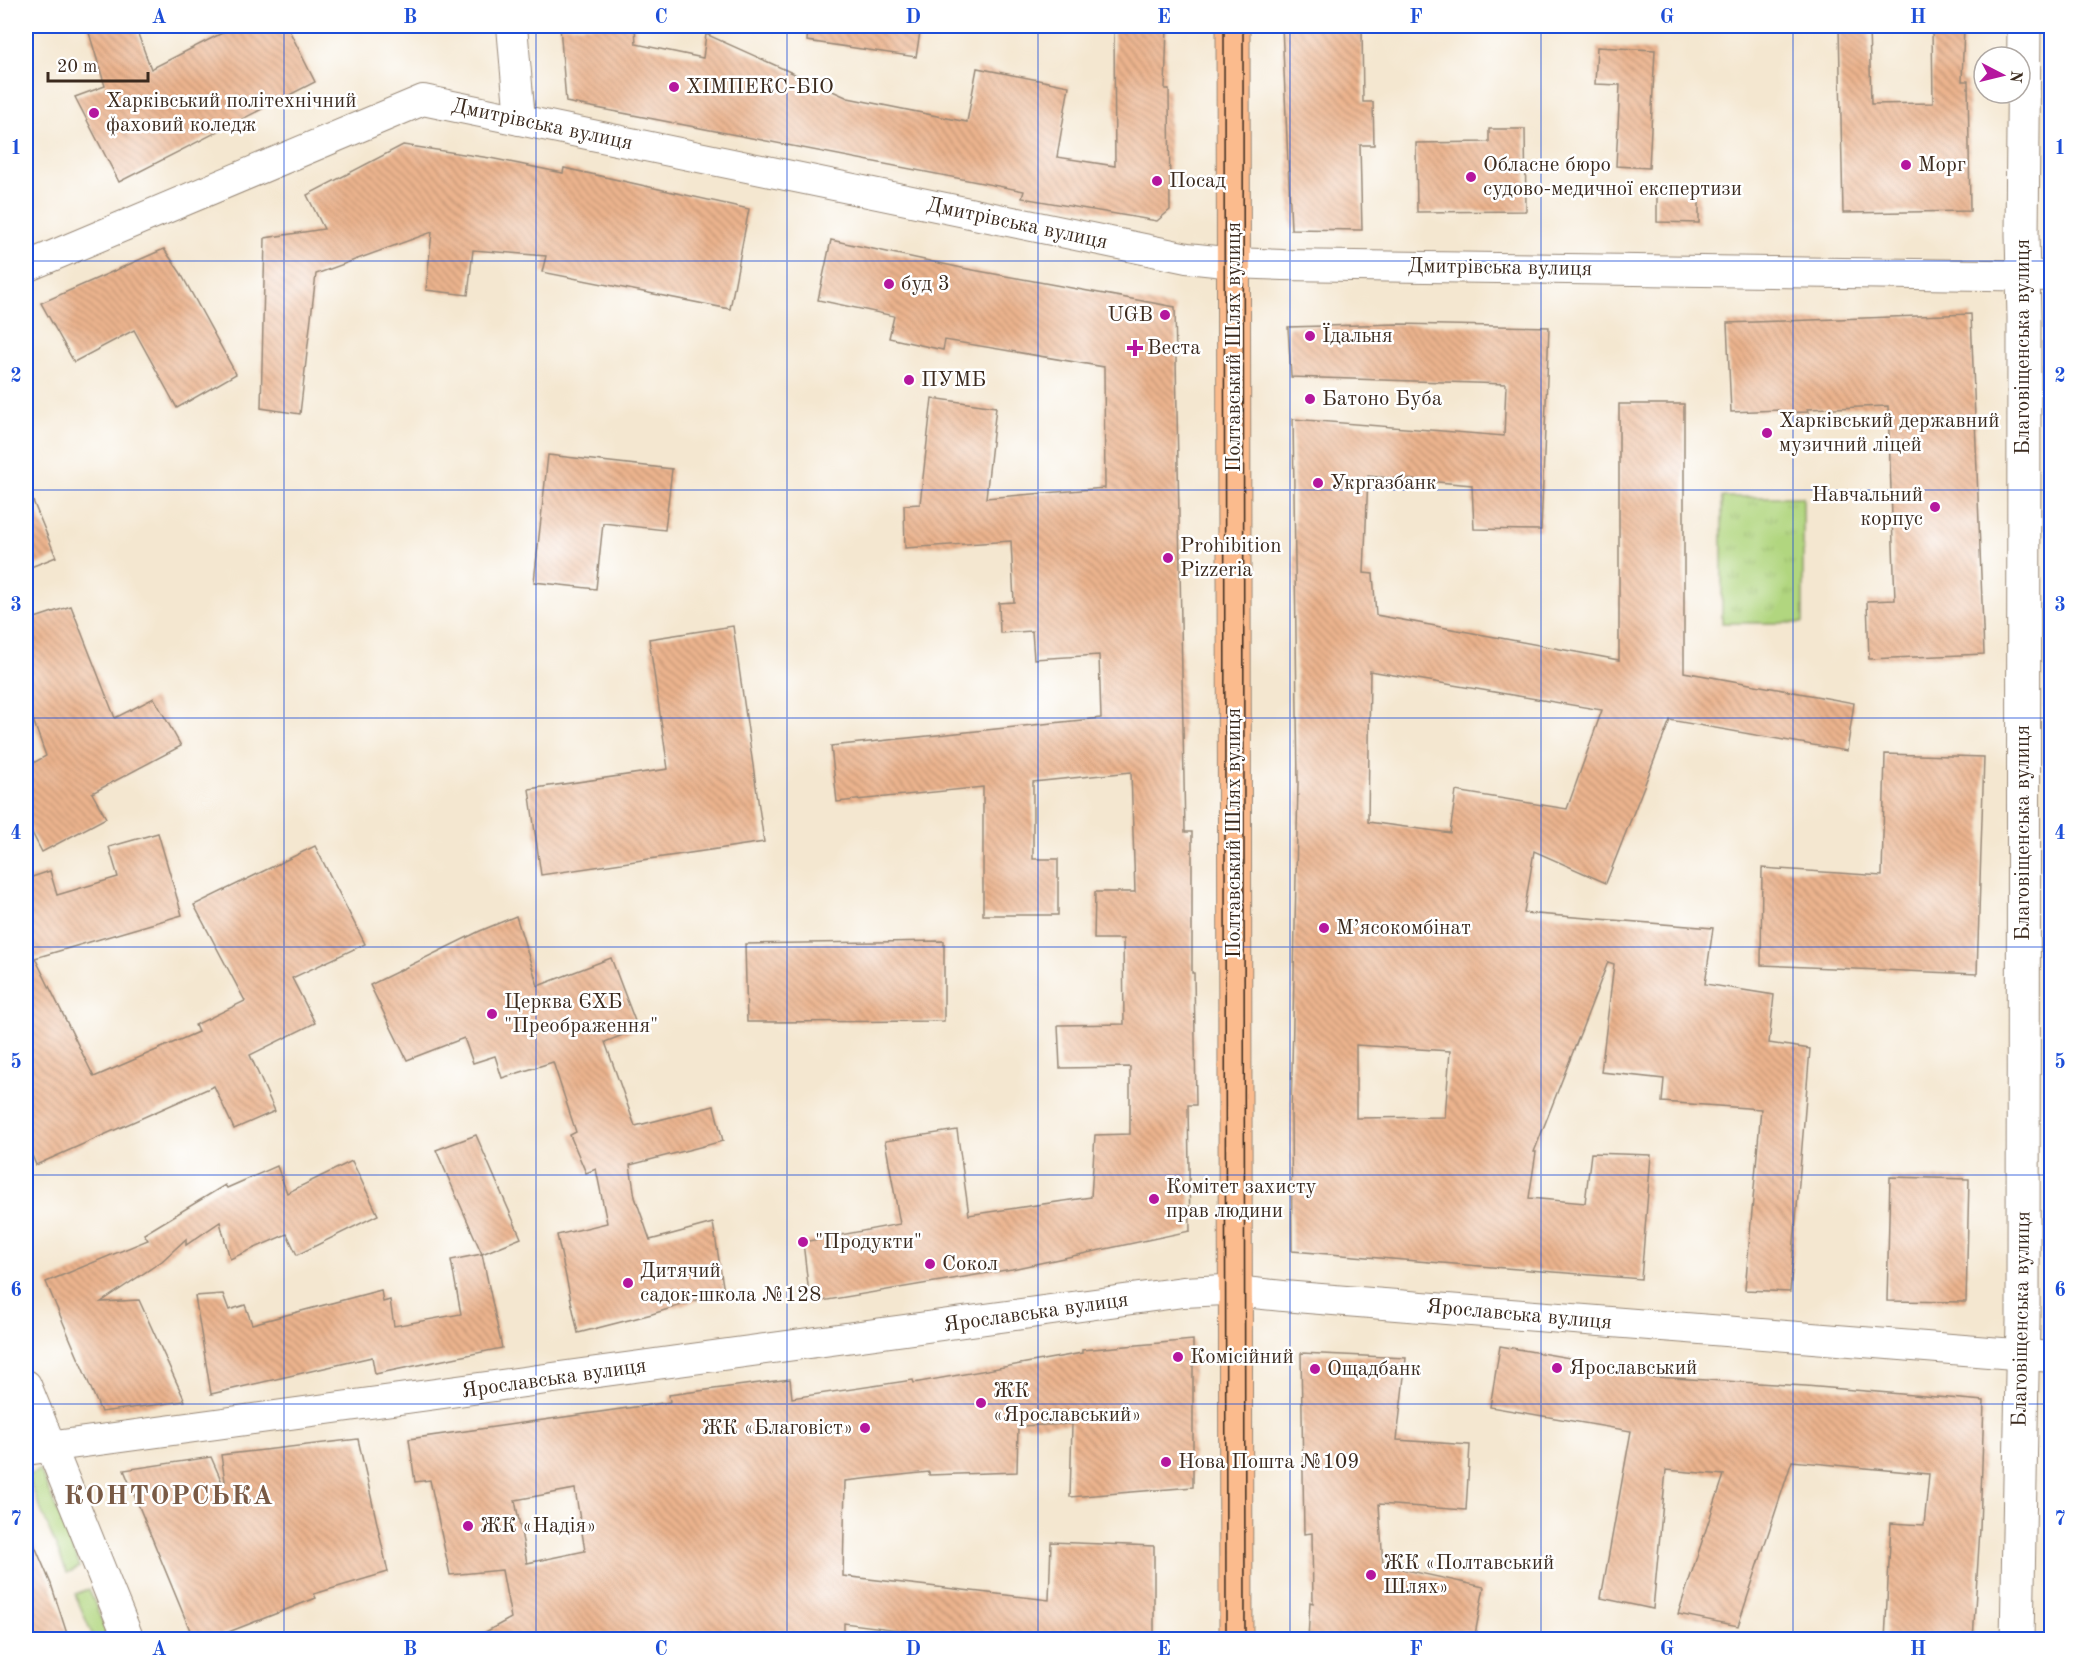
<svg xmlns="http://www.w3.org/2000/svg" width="2077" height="1665" font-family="'Old Standard TT',serif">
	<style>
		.grass { fill: #b1d67f; stroke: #76804e; stroke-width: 1.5 }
		.park { fill: url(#park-tufts); stroke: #76804e; stroke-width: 1.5 }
		.building { fill: url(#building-back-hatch); fill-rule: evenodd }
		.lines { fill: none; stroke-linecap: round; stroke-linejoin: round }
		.minor-casing { stroke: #988877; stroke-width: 32 }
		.tertiary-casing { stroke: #988877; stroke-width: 35 }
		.primary-casing { stroke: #988877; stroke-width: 35 }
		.minor { stroke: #fff; stroke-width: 30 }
		.tertiary { stroke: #fff; stroke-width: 33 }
		.primary { stroke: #fbbb8d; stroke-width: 33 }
		.tram { stroke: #3b2a1e; stroke-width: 1.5 }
		.grid { fill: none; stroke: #1d4ed8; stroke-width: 1.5; stroke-opacity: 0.55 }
		.poi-dot { fill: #b5179e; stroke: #fff; stroke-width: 2 }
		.labels { text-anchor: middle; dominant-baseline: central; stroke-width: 5; stroke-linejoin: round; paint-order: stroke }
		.poi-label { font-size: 21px; fill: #3b2a1e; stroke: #fff; text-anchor: start }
		.street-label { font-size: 21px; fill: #3b2a1e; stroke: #fff }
		.district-label { font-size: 27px; font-weight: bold; letter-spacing: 1.5px; fill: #795a45; stroke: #fff }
		.neatline { fill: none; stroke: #1d4ed8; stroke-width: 2 }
		.grid-label { font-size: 20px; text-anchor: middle; font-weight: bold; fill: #1d4ed8 }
	</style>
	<defs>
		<pattern id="park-tufts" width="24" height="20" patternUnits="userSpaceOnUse" patternTransform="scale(1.5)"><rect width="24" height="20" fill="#b1d67f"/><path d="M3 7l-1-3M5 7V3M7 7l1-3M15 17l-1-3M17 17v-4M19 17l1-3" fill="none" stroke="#99b86d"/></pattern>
		<pattern id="building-back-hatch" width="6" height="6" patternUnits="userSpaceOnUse" patternTransform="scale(1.5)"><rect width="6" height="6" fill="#ecb48e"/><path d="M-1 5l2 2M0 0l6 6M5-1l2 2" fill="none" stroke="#c09373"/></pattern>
	</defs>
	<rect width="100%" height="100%" fill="#fff"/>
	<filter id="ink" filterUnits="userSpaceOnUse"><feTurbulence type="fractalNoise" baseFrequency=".0167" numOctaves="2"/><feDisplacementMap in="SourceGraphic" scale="12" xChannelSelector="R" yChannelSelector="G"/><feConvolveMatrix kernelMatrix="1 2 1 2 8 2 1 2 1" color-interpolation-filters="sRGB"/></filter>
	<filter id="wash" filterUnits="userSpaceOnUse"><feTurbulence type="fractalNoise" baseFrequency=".008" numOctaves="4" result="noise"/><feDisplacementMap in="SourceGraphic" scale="24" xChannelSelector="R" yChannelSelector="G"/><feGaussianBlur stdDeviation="1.35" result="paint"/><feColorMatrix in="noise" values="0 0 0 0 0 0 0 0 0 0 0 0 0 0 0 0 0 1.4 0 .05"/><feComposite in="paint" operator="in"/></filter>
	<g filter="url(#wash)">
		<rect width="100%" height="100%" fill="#f4e7d0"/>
		<!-- grass -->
		<g class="grass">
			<polygon points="40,1470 80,1567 67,1573 27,1476"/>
			<polygon points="89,1589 109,1639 94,1639 75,1594"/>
		</g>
		<!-- park -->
		<rect class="park" x="1722" y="497" width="81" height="126"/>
		<g id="blocks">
			<!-- building -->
			<g class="building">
				<polygon points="87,26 135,26 151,69 236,26 287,26 315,82 119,182 75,97 105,86"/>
				<polygon points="560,26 635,26 636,44 703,58 706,34 848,98 967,122 977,68 1069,86 1057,157 1115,166 1114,26 1167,26 1165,89 1169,89 1170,210 1157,221 1022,198 1024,191 566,102"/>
				<polygon points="808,26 921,26 916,57 807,41"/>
				<polygon points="1282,26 1362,26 1363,102 1373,102 1374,145 1360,145 1362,230 1291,229"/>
				<polygon points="1839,26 1869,26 1871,104 1933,103 1932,26 1964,26 1962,81 1968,81 1970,211 1843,213"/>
				<polygon points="1597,47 1655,50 1649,168 1616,166 1620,85 1595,84"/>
				<polygon points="1489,129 1525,129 1526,211 1417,212 1416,143 1489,142"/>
				<polygon points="403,145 490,158 563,173 564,168 749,209 730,309 542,272 546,256 473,250 468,295 426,290 432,232 316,274 300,414 261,408 265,238 324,229 307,195"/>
				<polygon points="1657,194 1699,195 1699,223 1657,222"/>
				<polygon points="831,240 962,268 1175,307 1185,832 1192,832 1192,973 1194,973 1196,1105 1188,1105 1190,1231 1012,1269 810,1303 803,1242 900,1224 885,1141 957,1130 969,1215 1091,1197 1095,1135 1130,1134 1130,1067 1060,1068 1058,1025 1124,1024 1123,939 1094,939 1095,892 1135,892 1131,772 1033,782 1033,859 1058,859 1058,915 983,915 983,787 837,802 831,746 1101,718 1099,655 1034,659 1032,631 1000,633 999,603 1014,602 1011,541 905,548 904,505 920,504 932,398 996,407 986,498 1105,488 1104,367 945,340 943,350 889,338 894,316 818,300"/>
				<polygon points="164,249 180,272 236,374 177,408 134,330 74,362 41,303"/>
				<polygon points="1971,314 1984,654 1869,659 1867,601 1895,600 1888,406 1807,409 1808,412 1779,413 1779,410 1731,412 1727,323"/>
				<path d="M1398,324l151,3 -8,203 -67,-1 -2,-44 -104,-9 -4,97 9,1 3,41 243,45v-256h65v268l170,31 -7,48 -177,-31 -64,163 -72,-32 -10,62 189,15 -8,56 69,11 -5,48 41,6 -20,243 -45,-2 16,-181 -99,-7 2,-23 -63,-7 13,-108 -6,-2 -74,190h2l-7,46 56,5 6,-50 60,2 -10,124 -349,-28 -1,-137 7,-331 -5,-364 211,17 2,-52 -215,-7 -3,-50zM1370,671l232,39 -35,99 -111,-18 -6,42 -82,-11zM1356,1045l94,6 -5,66 -89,1z"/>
				<polygon points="548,455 672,469 665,530 603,523 596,589 534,582"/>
				<polygon points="26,484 56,557 26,569"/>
				<polygon points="71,606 115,718 154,698 181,746 92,793 106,818 42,852 26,821 26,767 46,756 26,700 26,621"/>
				<polygon points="733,626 764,842 541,875 529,789 668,769 649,639"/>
				<polygon points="1885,754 1984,757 1977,974 1761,965 1762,868 1882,876"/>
				<polygon points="158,833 182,915 35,958 94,1077 198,1032 195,1025 245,1001 194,905 315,846 365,944 292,978 315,1023 250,1055 275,1111 234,1129 214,1086 36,1165 26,1141 26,879 50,871 57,895 118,877 109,847"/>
				<polygon points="516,916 538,986 611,958 638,1029 605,1042 635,1126 714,1106 723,1141 630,1165 635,1197 650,1240 713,1223 724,1292 652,1314 578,1333 557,1235 607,1223 596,1169 586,1173 570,1135 576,1132 553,1062 502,1078 495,1056 473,1063 464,1038 407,1060 370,985 480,931"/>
				<polygon points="944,941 944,1021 747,1022 745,944"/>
				<polygon points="476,1135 521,1238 482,1254 436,1150"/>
				<polygon points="352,1161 378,1215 297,1255 287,1234 230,1259 220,1222 186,1245 186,1239 162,1261 101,1302 139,1300 185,1401 101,1412 46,1282 148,1240 144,1234 225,1185 227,1188 277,1166 287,1193"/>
				<polygon points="1890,1177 1969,1179 1966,1302 1887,1301"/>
				<polygon points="482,1254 502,1348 375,1374 372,1357 211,1394 195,1296 223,1294 229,1310 245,1305 252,1324 381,1290 383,1302 390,1300 394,1326 461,1314 451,1260"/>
				<path d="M1193,1340v147l-123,10 2,-73 -54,2 -1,46 -88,3v-3l-84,9 -2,95 206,24 2,-58 103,4v94h-177l-133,-17v17h-373l40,-22 -9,-48 -52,5 -20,-95 -15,2 -6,-43 261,-37 -1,-7 121,-16 2,19 121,-18 1,3 168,-30v-3zM575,1489l10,62 -58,12 -12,-63z"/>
				<polygon points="1500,1346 1623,1367 1622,1375 1806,1386 1984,1401 1980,1529 1973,1640 1885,1640 1891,1523 1924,1525 1929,1474 1792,1461 1738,1626 1678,1614 1724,1475 1666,1470 1653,1609 1601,1598 1631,1431 1490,1407"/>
				<polygon points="1301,1353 1406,1358 1397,1440 1470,1445 1466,1510 1379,1504 1383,1565 1484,1587 1474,1640 1308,1640 1310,1602 1313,1603 1312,1533 1304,1534"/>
				<polygon points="358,1439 388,1572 314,1594 316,1598 208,1640 194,1640 124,1470 211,1457 222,1482 225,1481 221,1455"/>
				<polygon points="26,1525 51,1584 69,1640 26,1640"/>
			</g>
		</g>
	</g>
	<g filter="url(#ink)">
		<use href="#blocks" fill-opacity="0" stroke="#988877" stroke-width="1.5"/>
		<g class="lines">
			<defs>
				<g id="minor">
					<polyline points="512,26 520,120"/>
					<polyline points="26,267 423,100 1187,258 1234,263 1283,265 2052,276"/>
					<polyline points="26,1385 129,1640"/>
					<polyline points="26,1450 1183,1292 1225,1290 1283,1296 2052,1357"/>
				</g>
				<polyline id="tertiary" points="2017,1640 2023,1321 2024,317 2022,235 2024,26"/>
				<polyline id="primary" points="1233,26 1236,1640"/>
			</defs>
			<!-- minor casing -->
			<use href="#minor" class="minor-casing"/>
			<!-- tertiary casing -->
			<use href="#tertiary" class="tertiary-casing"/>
			<!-- primary casing -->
			<use href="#primary" class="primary-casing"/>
			<!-- minor -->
			<use href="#minor" class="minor"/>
			<!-- tertiary -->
			<use href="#tertiary" class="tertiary"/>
			<!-- primary -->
			<use href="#primary" class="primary"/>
			<!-- tram -->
			<g class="tram">
				<polyline points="1224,26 1226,1640"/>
				<polyline points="1243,26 1245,1640"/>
			</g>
		</g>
	</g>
	<!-- grid -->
	<path class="grid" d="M284,26v1614M536,26v1614M787,26v1614M1038,26v1614M1290,26v1614M1541,26v1614M1793,26v1614M26,261h2026M26,490h2026M26,718h2026M26,947h2026M26,1175h2026M26,1404h2026"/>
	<!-- markers -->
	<g class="poi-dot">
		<circle cx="674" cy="87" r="6"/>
		<circle cx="94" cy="113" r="6"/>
		<circle cx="1906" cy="165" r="6"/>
		<circle cx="1471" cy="177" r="6"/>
		<circle cx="1157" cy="181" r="6"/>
		<circle cx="889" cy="284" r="6"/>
		<circle cx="1165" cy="315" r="6"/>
		<circle cx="1310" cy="336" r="6"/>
		<path d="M1132 339h6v6h6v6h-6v6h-6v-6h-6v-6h6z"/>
		<circle cx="909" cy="380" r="6"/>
		<circle cx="1310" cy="399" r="6"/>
		<circle cx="1767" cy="433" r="6"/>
		<circle cx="1318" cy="483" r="6"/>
		<circle cx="1935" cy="507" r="6"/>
		<circle cx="1168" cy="558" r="6"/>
		<circle cx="1324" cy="928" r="6"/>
		<circle cx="492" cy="1014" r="6"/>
		<circle cx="1154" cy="1199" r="6"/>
		<circle cx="803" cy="1242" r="6"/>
		<circle cx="930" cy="1264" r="6"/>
		<circle cx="628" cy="1283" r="6"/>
		<circle cx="1178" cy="1357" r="6"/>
		<circle cx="1557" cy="1368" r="6"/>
		<circle cx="1315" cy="1369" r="6"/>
		<circle cx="981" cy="1403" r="6"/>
		<circle cx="865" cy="1428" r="6"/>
		<circle cx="1166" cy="1462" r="6"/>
		<circle cx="468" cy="1526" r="6"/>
		<circle cx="1371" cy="1575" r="6"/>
	</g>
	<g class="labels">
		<!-- poi labels -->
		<g class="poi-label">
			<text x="686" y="87">ХІМПЕКС-БІО</text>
			<text x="106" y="101">Харківський політехнічний<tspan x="106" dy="24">фаховий коледж</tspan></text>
			<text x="1483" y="165">Обласне бюро<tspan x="1483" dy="24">судово-медичної експертизи</tspan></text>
			<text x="1918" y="165">Морг</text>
			<text x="1169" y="181">Посад</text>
			<text x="901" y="284">буд 3</text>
			<text x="1153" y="315" text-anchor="end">UGB</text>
			<text x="1322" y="336">Їдальня</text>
			<text x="1147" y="348">Веста</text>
			<text x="921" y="380">ПУМБ</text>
			<text x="1322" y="399">Батоно Буба</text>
			<text x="1779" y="421">Харківський державний<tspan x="1779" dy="24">музичний ліцей</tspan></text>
			<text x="1330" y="483">Укргазбанк</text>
			<text x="1923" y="495" text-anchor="end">Навчальний<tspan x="1923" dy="24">корпус</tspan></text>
			<text x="1180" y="546">Prohibition<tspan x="1180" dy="24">Pizzeria</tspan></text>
			<text x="1336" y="928">М’ясокомбінат</text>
			<text x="504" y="1002">Церква ЄХБ<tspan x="504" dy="24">"Преображення"</tspan></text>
			<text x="1166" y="1187">Комітет захисту<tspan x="1166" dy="24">прав людини</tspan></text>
			<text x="815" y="1242">"Продукти"</text>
			<text x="942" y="1264">Сокол</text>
			<text x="640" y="1271">Дитячий<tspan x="640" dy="24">садок-школа №128</tspan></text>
			<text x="1190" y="1357">Комісійний</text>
			<text x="1569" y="1368">Ярославський</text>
			<text x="1327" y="1369">Ощадбанк</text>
			<text x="993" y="1391">ЖК<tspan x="993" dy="24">«Ярославський»</tspan></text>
			<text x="853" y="1428" text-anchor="end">ЖК «Благовіст»</text>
			<text x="1178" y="1462">Нова Пошта №109</text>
			<text x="480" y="1526">ЖК «Надія»</text>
			<text x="1383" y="1563">ЖК «Полтавський<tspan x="1383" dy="24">Шлях»</tspan></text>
		</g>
		<!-- street labels -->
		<g class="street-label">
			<text transform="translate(542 125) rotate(12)">Дмитрівська вулиця</text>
			<text transform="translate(1017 224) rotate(12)">Дмитрівська вулиця</text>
			<text transform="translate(1500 268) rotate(1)">Дмитрівська вулиця</text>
			<text transform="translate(1234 347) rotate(-90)">Полтавський Шлях вулиця</text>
			<text transform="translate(2023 347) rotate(-90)">Благовіщенська вулиця</text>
			<text transform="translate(1234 833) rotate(-90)">Полтавський Шлях вулиця</text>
			<text transform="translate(2023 833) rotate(-90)">Благовіщенська вулиця</text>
			<text transform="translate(1036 1313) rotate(-8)">Ярославська вулиця</text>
			<text transform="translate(1519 1315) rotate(5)">Ярославська вулиця</text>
			<text transform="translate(2022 1319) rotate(-89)">Благовіщенська вулиця</text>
			<text transform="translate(554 1379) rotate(-8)">Ярославська вулиця</text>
		</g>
		<!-- district labels -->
		<g class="district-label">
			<text x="169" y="1496">КОНТОРСЬКА</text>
		</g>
	</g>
	<!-- margin -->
	<rect width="2077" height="1665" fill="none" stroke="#fff" stroke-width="66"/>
	<!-- north arrow -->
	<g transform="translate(2002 75) rotate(97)"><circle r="28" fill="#ffffff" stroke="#b1aaa5" stroke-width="1.5"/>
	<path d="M0-4.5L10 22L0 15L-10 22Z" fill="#b5179e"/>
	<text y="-9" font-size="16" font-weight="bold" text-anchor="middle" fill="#3b2a1e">N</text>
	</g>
	<!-- scale -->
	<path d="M48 72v9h100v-9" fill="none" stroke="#3b2a1e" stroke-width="3"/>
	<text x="57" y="72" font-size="18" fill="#3b2a1e" stroke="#ffffff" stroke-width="4.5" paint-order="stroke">20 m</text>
	<rect x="33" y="33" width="2011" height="1599" class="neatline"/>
	<g class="grid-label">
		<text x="159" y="23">A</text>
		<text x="410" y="23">B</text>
		<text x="661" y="23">C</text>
		<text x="913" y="23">D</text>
		<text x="1164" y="23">E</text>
		<text x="1416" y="23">F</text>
		<text x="1667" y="23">G</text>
		<text x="1918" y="23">H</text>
		<text x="16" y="154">1</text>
		<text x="2060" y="154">1</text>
		<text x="16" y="382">2</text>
		<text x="2060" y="382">2</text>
		<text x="16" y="611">3</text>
		<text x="2060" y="611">3</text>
		<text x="16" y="839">4</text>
		<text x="2060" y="839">4</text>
		<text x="16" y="1068">5</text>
		<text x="2060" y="1068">5</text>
		<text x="16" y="1296">6</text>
		<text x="2060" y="1296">6</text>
		<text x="16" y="1525">7</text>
		<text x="2060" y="1525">7</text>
		<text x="159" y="1655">A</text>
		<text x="410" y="1655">B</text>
		<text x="661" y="1655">C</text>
		<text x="913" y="1655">D</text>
		<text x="1164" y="1655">E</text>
		<text x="1416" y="1655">F</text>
		<text x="1667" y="1655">G</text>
		<text x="1918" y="1655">H</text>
	</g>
</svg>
